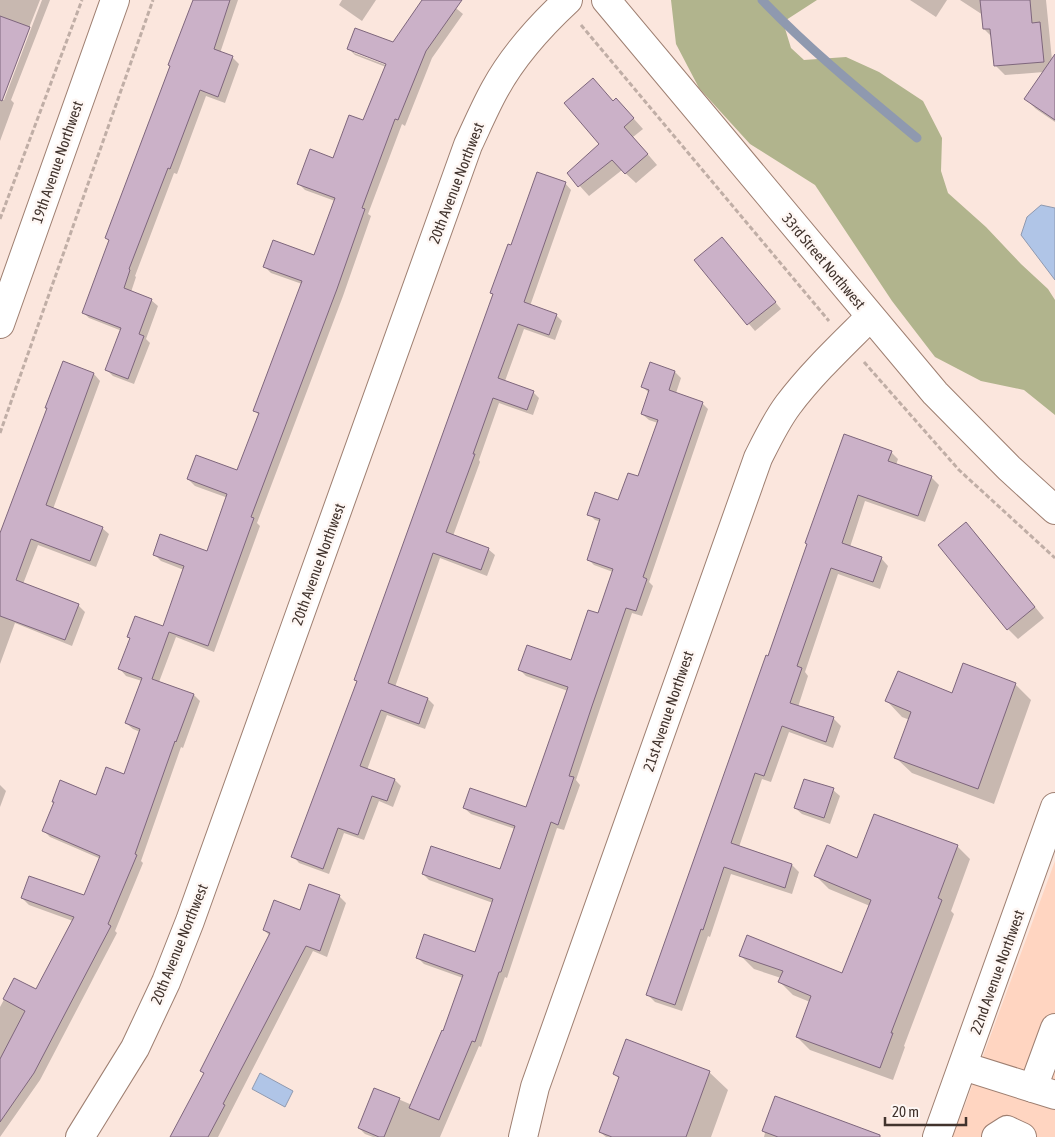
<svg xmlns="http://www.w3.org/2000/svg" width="1055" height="1137" font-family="'Asap Condensed',sans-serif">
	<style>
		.built { fill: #ffd5c1 }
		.forest { fill: #b1b48d }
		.water { fill: #b0c5e7; stroke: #8f99af }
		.shadow { fill: #0003; fill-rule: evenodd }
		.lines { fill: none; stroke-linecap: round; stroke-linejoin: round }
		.stream { stroke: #8f99af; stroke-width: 9 }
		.building { fill: #cbb1c8; stroke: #7e667c }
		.minor-casing { stroke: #9e7f71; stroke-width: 30 }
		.path { stroke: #c0aea6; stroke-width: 3; stroke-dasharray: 5 2.5; stroke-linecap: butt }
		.minor { stroke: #fff; stroke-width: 28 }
		.labels { text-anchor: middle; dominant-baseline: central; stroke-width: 5; stroke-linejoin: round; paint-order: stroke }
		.street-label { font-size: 15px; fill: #41332d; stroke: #fef7f4 }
	</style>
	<rect width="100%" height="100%" fill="#fbe6dd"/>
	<!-- built -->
	<polygon class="built" points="1055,861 1055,1137 951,1137 962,1113"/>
	<!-- forest -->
	<polygon class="forest" points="671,0 817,0 783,22 791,48 804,60 846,57 879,72 923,101 942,138 941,171 948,193 986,227 1021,264 1048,289 1055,300 1055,415 1024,390 981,381 935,357 892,301 815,185 750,144 699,88 676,44"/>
	<!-- water -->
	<g class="water">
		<polygon points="1041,205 1055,208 1055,280 1021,235 1027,217"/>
		<polygon points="260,1073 293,1091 285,1107 252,1089"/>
	</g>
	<!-- shadow -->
	<g class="shadow">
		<polygon points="0,0 40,0 1,99 4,100 42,0 50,0 11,100 14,103 0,141"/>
		<polygon points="194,0 238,0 220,53 232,57 239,64 225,103 206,96 177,174 174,173 135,276 136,277 131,292 151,300 158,306 146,339 150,343 134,384 113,376 107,370 122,331 89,318 83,312 110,241 107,238"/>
		<polygon points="342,0 376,0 362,21 339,5"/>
		<path d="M423,0h23l17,14 -31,44 -27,68 -3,-2 -34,90 3,2 -28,80 -86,227 3,3 -46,126 -38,-15 -17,45 35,13 6,6 -17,47 -2,-1 -40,114 2,2 -28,68 2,2 -77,147 -40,57v-130l15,-28 21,12 37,-70 -44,-16 -7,-7 63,-1 16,-38 -51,-22 -6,-6 81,-55 15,-44 -7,-3 -7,-6 16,-42 -16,-5 -6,-7 11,-30 -2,-2 35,-9 20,-58 -23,-9 -7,-7 54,-2 20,-54 -33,-12 -7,-7 50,-7 21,-57 -5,-5 48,-126 -31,-11 -7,-7 51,-9 20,-56 -30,-11 -6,-6 35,-24 29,-38 23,-55 -31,-12 -7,-7 45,-4zM354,50l38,15 -1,2 -37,-14z"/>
		<polygon points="910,0 947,0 936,17"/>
		<polygon points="960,0 1046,0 1052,60 1055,56 1055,122 1036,109 1026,99 1044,72 1005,75 995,65 992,37 984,29 983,15"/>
		<polygon points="613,102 626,110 643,129 633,137 657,165 636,183 622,170 589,196 568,173 601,145"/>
		<polygon points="565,183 571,190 530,306 556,315 562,321 555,340 524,329 505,381 533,392 539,398 533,415 499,403 479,460 480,462 453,536 488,549 495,555 487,576 440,558 395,687 428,699 434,705 425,729 387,715 367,770 395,780 401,786 393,807 379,801 364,840 344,833 329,874 299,863 293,856 358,682 494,295 492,293 511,247"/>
		<polygon points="728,245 781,309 755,331 695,260"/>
		<polygon points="63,363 94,374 100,381 53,509 102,528 109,534 96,567 38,545 23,584 78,605 85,612 72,646 15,623 0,664 0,536 48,409"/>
		<polygon points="651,364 675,372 681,378 676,393 702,403 708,409 649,582 653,586 642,616 632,613 576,780 580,785 564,830 557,828 507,978 505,977 481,1047 479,1046 440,1137 373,1137 365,1134 359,1128 375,1089 412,1105 444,1032 463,978 424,964 418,958 476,954 493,903 429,880 423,874 501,871 515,829 471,814 464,808 527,809 568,691 526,676 520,670 571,662 599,615 613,572 594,565 588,559 601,522 595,520 589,514 619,502 639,478 658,423 649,420 642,414 649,393 643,387"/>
		<polygon points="891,452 898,459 896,465 931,477 939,485 925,522 865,501 850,547 881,558 888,566 880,589 838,574 805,672 808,676 798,707 834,719 841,726 833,748 789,732 771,782 762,779 739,847 792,865 799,872 792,894 731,874 710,937 708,936 682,1011 655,1002 647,994 769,658 808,544"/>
		<polygon points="966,524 976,534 1044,618 1018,639 1008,629"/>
		<polygon points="1015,684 1031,700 994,804 912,773 896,758 910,720 902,717 887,701 953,695"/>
		<polygon points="0,785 6,791 0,807"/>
		<polygon points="833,790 840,796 830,824 802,814 795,808"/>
		<polygon points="957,846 970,859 951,911 954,914 904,1046 905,1047 893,1080 810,1050 797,1037 810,1002 793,995 780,982 781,978 754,969 741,956 843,975 870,906 829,889 816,876 858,860"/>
		<polygon points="339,896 346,903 327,957 313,951 218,1137 171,1137 205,1074 202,1071 270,936 264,930 301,911"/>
		<polygon points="709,1072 728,1090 711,1137 606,1137 600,1132 620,1079 615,1074"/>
		<polygon points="763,1131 867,1137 764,1137 765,1133"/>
	</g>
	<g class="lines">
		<!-- stream -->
		<path class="stream" d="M762,0c48,50 102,94 155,138"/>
	</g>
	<!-- building -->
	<g class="building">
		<polygon points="193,0 230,0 214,49 233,56 218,97 200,90 170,169 168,168 129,269 130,270 124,288 152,299 139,334 144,336 128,379 105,370 121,328 82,313 109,240 105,238 170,66 168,65"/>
		<polygon points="422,0 462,0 426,51 398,120 395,119 362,208 365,209 337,289 251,517 254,518 208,646 169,632 152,679 194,694 176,742 175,741 135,854 137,855 108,924 111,926 34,1073 0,1122 0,1059 25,1011 3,999 14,978 36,989 74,917 21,898 29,876 84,895 100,856 42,831 54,802 52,802 60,780 96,795 106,767 124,774 140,729 125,723 142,678 118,669 130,638 127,637 135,616 163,626 184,566 153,555 160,534 207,551 227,494 187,479 196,455 237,470 259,413 253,411 302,281 263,267 273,240 314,255 335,198 297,184 310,149 333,158 349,115 363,120 386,64 347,49 355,28 393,42"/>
		<polygon points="980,0 1030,0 1032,23 1040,22 1044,62 994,66 990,29 983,29"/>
		<polygon points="0,16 30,27 2,101 0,100"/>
		<polygon points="1055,54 1055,120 1024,99"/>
		<polygon points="593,78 613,101 616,98 634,118 624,127 648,154 625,174 612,160 578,187 567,173 599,144 564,103"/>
		<polygon points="537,172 566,182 524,302 557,314 549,335 518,324 498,378 534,391 527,410 493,398 473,454 475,454 446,532 489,548 481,570 433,553 388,683 428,698 419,724 381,710 360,766 395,779 387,801 372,796 358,835 338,828 323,869 291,857 357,681 354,680 493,294 490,293 508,244 511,245"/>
		<polygon points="722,237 776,302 747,325 694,260"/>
		<polygon points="63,361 94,373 46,505 103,527 90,561 31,539 16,580 79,604 65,640 0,616 0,533 47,408 45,408"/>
		<polygon points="650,362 675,371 669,390 703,402 643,577 647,579 636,611 626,608 592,706 569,776 574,777 558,825 551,822 501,972 499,972 475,1042 472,1041 439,1120 409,1108 442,1030 443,1031 463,975 416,958 424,934 475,952 493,899 422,874 431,846 500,869 515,826 463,808 470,788 526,807 568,687 518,670 527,645 571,660 588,610 598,613 613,569 587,560 600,519 587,515 595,492 618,500 628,473 638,476 658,420 641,414 649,390 641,387"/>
		<polygon points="844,434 892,451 888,461 932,476 918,516 858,495 842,543 882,557 873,582 831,568 797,666 802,668 790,703 834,717 826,742 782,726 764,776 755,773 731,843 792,864 785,888 724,867 703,930 701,929 675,1005 646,995 766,655 768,656 807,544 805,543"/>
		<polygon points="966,522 1035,607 1007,630 938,545"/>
		<polygon points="963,663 1016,683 978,789 894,758 911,712 885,701 898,671 952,693"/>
		<polygon points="804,779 834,788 824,818 794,808"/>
		<polygon points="874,814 958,845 938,898 942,900 891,1033 893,1033 880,1068 796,1037 811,996 778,982 783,971 739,956 747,935 842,973 871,900 814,876 827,845 857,858"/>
		<polygon points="309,884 340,895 320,951 306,946 223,1104 225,1105 208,1137 170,1137 204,1073 200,1071 270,933 263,930 274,900 300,910"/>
		<polygon points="626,1039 710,1071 686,1137 612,1137 599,1132 619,1077 613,1074"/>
		<polygon points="374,1088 400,1098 384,1137 379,1137 358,1128"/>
		<polygon points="775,1096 880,1135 880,1137 778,1137 762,1131"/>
	</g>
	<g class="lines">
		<defs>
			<g id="minor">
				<polyline points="606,0 935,393 1009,468 1055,510"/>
				<polyline points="0,324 115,0"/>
				<polyline points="963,1066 1055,1095"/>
				<polyline points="1033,1088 1055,1028"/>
				<path d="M80,1137l55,-89 31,-66 24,-61 278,-776c9,-19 17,-38 27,-56 18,-33 45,-63 73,-89"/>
				<path d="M523,1137l12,-50 223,-629c9,-18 18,-37 30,-53 24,-32 54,-60 82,-88"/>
				<polyline points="937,1137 1055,807"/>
				<polyline points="996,1137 1007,1130 1022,1137"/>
			</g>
		</defs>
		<!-- minor casing -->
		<use href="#minor" class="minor-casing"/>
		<!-- path -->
		<g class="path">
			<polyline points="581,25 829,321"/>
			<polyline points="0,219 82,0"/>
			<polyline points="864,362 959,470 1055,558"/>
			<polyline points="0,433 153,0"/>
		</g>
		<!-- minor -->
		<use href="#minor" class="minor"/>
	</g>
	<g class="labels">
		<!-- street labels -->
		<g class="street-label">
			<text transform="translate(57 162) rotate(-71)">19th Avenue Northwest</text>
			<text transform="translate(456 183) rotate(-69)">20th Avenue Northwest</text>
			<text transform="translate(824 261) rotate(50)">33rd Street Northwest</text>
			<text transform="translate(318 564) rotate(-70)">20th Avenue Northwest</text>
			<text transform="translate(668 711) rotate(-71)">21st Avenue Northwest</text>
			<text transform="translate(179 944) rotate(-68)">20th Avenue Northwest</text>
			<text transform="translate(997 972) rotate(-70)">22nd Avenue Northwest</text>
		</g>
	</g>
	<!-- scale -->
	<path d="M885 1117v8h81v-8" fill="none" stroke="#41332d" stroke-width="2.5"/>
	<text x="892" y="1117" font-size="15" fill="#41332d" stroke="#fef7f4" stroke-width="4" paint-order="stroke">20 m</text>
</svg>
